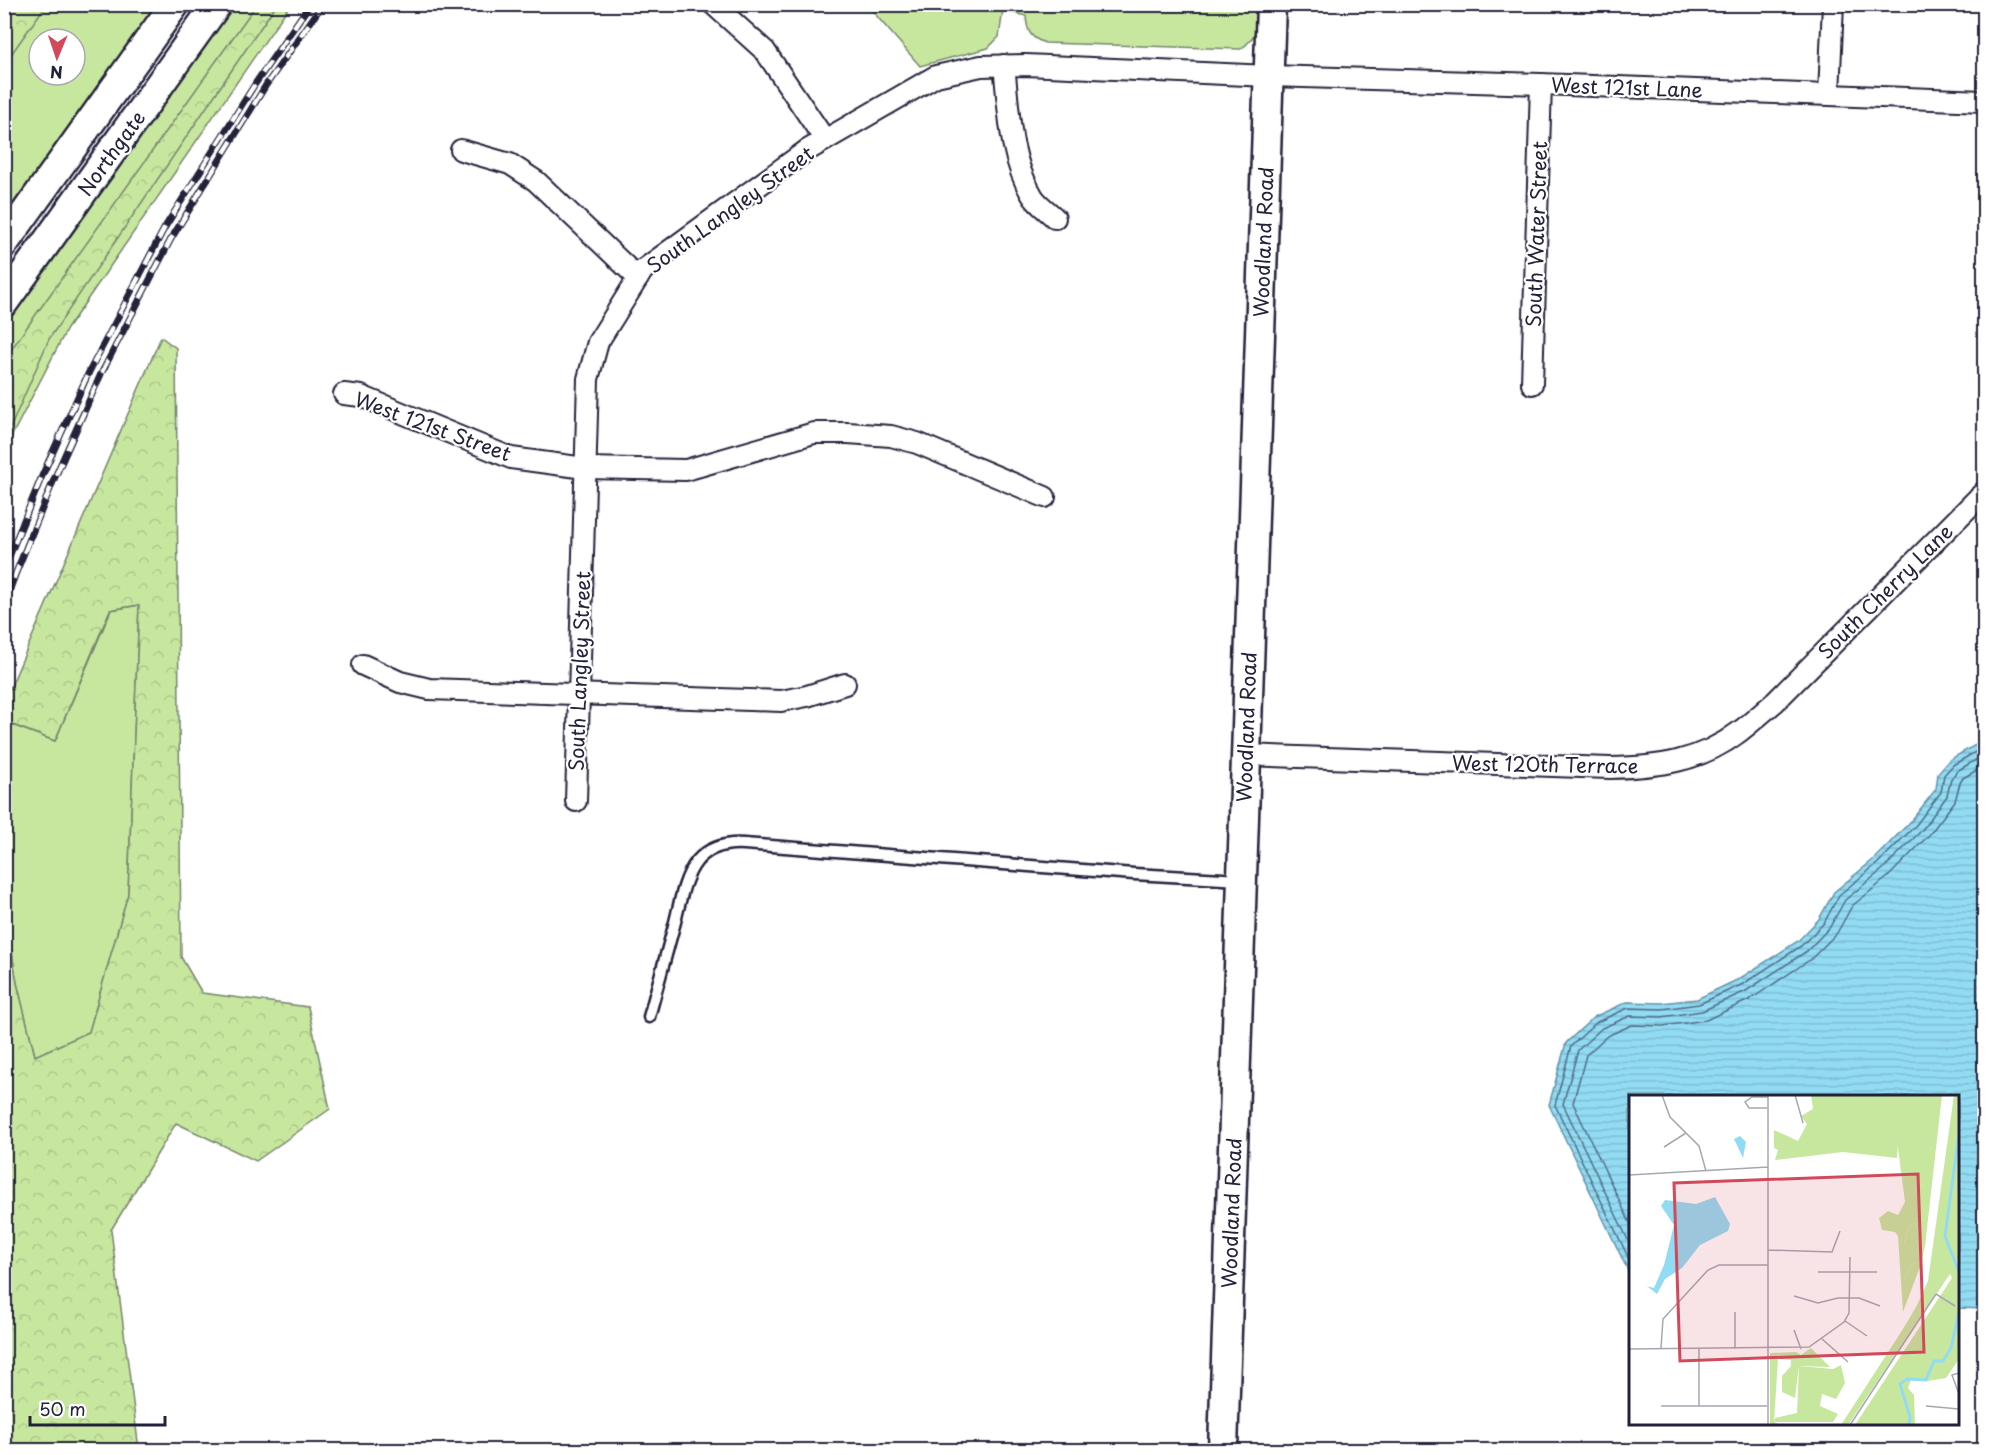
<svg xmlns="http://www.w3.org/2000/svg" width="1989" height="1455" font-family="'Playpen Sans',sans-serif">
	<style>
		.green { fill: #c7e79f; stroke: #74846d; stroke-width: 1.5; fill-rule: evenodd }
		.forest { fill: url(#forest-crowns); stroke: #74846d; stroke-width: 1.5 }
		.water { fill: url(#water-rules); stroke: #6592a9; stroke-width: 1.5 }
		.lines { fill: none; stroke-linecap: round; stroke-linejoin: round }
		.shore { stroke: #4f6c85; stroke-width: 1.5 }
		.lane-casing { stroke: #22223b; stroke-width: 15 }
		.street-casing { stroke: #22223b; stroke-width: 24 }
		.secondary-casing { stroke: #22223b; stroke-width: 33 }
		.lane { stroke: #fff; stroke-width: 10 }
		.street { stroke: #fff; stroke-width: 20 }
		.secondary { stroke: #fff; stroke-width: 28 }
		.rail-casing { stroke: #22223b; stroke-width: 7 }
		.rail { stroke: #fff; stroke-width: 4.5; stroke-dasharray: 14; stroke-linecap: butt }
		.labels { text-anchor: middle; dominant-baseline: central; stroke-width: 4.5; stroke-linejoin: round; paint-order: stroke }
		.street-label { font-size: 20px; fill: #22223b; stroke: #fff }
		.inset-river { fill: none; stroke: #92dcf3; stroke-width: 3 }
		.inset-road { fill: none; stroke: #a7a7b1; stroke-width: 1.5 }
		.view { fill: #d1495b; fill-opacity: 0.15; stroke: #d1495b; stroke-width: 3 }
		.inset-edge { fill: none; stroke: #22223b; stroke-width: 3 }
	</style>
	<defs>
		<pattern id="forest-crowns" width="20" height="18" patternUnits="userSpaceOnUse" patternTransform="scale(1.5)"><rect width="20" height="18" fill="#c7e79f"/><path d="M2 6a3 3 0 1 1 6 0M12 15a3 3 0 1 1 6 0" fill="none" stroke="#abc68a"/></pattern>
		<pattern id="water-rules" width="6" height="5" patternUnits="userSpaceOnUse" patternTransform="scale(1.5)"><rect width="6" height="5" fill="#92dcf3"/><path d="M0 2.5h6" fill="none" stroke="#7ebcd1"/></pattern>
	</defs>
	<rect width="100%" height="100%" fill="#fff"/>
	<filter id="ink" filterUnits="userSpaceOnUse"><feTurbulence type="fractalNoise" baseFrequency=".0167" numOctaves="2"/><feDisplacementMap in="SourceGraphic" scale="12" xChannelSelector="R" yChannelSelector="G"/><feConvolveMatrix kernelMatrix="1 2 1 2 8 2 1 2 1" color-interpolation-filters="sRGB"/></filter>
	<g filter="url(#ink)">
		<!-- green -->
		<g class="green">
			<path d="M5,5h169l-169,237zM39,39h36v36h-36z"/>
			<polygon points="233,5 290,5 67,329 5,449 5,325"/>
			<path d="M867,5h391c-1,21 1,30 -17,44l-196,-6c-15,-5 -18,-12 -19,-27l-23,-6 -4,27 -11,11 -68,18z"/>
			<polygon points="139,605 128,894 89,1032 35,1056 17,983 5,911 4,722 55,741 111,610"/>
		</g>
		<!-- forest -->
		<g class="forest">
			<polygon points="5,4 46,5 5,63 4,5"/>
			<polygon points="256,5 276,5 49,339 5,440 5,358"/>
			<polygon points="161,337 176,348 181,957 202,993 308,1007 330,1109 256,1161 176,1123 111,1230 139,1450 5,1450 5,911 17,983 35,1056 89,1032 128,894 139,605 110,610 55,741 5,722 5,700"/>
		</g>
		<!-- water -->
		<polygon class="water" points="1984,740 1984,1309 1958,1308 1958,1096 1630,1096 1630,1275 1549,1105 1566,1043 1594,1017 1627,1002 1661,1003 1697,999 1739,979 1798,941 1819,919 1834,892 1873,860 1911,821 1936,789 1938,773 1949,760"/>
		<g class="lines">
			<!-- shore -->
			<g class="shore">
				<polyline points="1630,1223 1573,1103 1586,1055 1607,1036 1632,1025 1663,1026 1706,1020 1751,999 1811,959 1837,933 1852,906 1888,877 1929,835 1955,801 1960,783 1963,778 1984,766"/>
				<polyline points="1630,1244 1563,1104 1578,1050 1602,1028 1630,1016 1662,1017 1702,1011 1746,991 1807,951 1830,927 1845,900 1882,870 1922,830 1947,796 1951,779 1957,771 1984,755"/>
				<polyline points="1630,1261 1555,1105 1571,1046 1597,1022 1628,1008 1662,1009 1699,1004 1743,984 1801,946 1824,923 1839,895 1877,864 1916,825 1941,792 1944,775 1953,765 1984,747"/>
			</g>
			<defs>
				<path id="lane" d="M649,1017c9,-32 17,-63 26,-95 5,-20 9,-45 22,-61 12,-14 30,-18 47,-17l390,30 107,6"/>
				<g id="street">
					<polyline points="713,4 765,51 825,140"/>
					<path d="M1004,65c5,44 5,92 28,130 5,9 16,16 23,23"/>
					<polyline points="1829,94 1833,4"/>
					<polyline points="461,150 510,164 536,181 638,278"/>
					<polyline points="1532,384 1541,84"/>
					<polyline points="344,394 361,396 511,458 585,468 686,470 814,433 848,433 891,436 917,443 1045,497"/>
					<polyline points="363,665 400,682 429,689 781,701 807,696 845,684"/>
					<path d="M1245,755l365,13c47,-1 90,-6 129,-36 12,-9 24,-20 36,-30l209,-210"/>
					<polyline points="576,801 588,379 598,342 643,270 806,151 936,76 981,66 1026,65 1269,76 1541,84 1984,101"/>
				</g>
				<g id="secondary">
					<polyline points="4,243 175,4"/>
					<polyline points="4,302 217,4"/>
					<polyline points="1223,1450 1271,4"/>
				</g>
			</defs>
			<!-- lane casing -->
			<use href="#lane" class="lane-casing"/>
			<!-- street casing -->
			<use href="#street" class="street-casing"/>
			<!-- secondary casing -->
			<use href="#secondary" class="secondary-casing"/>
			<!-- lane -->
			<use href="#lane" class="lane"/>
			<!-- street -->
			<use href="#street" class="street"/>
			<!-- secondary -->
			<use href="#secondary" class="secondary"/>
			<defs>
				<g id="rail">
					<polyline points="4,569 42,476 89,372 165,227 255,84 310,4"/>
					<polyline points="4,605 15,575 55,477 101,374 171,239 266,85 323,4"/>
				</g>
			</defs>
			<!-- rail casing -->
			<use href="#rail" class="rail-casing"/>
			<!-- rail -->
			<use href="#rail" class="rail"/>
		</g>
	</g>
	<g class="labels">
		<!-- street labels -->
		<g class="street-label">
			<text transform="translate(1627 87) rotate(2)">West 121st Lane</text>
			<text transform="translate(111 153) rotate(-54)">Northgate</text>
			<text transform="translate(730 209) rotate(-36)">South Langley Street</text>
			<text transform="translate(1536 234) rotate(-88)">South Water Street</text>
			<text transform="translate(1263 242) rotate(-88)">Woodland Road</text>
			<text transform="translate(433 426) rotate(20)">West 121st Street</text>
			<text transform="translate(1885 591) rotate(-45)">South Cherry Lane</text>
			<text transform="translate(579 671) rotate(-88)">South Langley Street</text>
			<text transform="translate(1246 727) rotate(-88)">Woodland Road</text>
			<text transform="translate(1545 764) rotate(1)">West 120th Terrace</text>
			<text transform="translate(1231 1213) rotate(-88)">Woodland Road</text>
		</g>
	</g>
	<!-- overview -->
	<g transform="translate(1629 1095)">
		<rect width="330" height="330" fill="#fff"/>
		<path d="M182,0h90l-4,63 -54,-6 -68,8 3,-10 -4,-2v-18l24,11 9,-17 -6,-8 12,-7zM325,0h5v219l-33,66 -19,-1 3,46h-55l97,-147 -2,-4 -102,151h-7l73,-113 14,-31zM286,128l7,25 3,-2 -4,18 -7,-2 -10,17v-36l5,-17zM182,253l19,19 -31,-1 -4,32 -13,-6v-16l9,-10v-6l-13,-1 -4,63 6,3h-10v-72l26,-1 5,3z" fill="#c7e79f"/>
		<path d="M221,0h92l-17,151 -4,3 -6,-26 -6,3 -5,17v36l10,-17 7,2 -18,48 -5,-76 -3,-4 -13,-2 -3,-12 9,-7 10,4 7,-13 -13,-100 -12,-3 -24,9 -15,12 -8,1 -13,21 -40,16 5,-5 -5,-10 7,-3 11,3 35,-35 2,-7 11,3zM298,197l-5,16 -39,56 40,-69zM330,210v54l-13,19 -18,3 -16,-4 -4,11 6,7 1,30h-24l7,-3 -10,-15 2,-29 14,-20 4,13 8,-4 1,-13 9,-14 15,-2zM212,270l4,18 -9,16 -14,-5 -2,12 18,8 -5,8h-59l1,-4 22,-5 2,-47 34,3z" fill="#c7e79f"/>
		<path d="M111,41l6,6 -3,16 -9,-19zM86,102l15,27 -2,7 -28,14 -18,23 -17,11 -8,15 -10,-8 7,2 10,-23 10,-40 -13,-19 4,-6 31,4z" fill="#92dcf3"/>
		<path class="inset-river" d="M330,39l-14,102 14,36M280,330l1,-8 -10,-33 7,-5 19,1 8,-19h9l8,-13 8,-36"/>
		<path class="inset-road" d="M33,0l8,22 29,29 7,25M139,0v330M166,0l8,28M138,13h-18l-4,-6 7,-5h16M35,52l22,-14M0,80l139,-8M139,155l64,2 8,-21M189,177h59M307,199l19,12M165,201l24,7 20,-5h21l21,8M106,217v37M216,226l22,15M165,235l7,19M193,244l26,23M32,253l2,-29 45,-49 11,-5h49M0,254l180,-2 35,-25 5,-9 1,-56M330,278l-7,2 7,19M32,311h106M70,311v-57M297,311l33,3M221,330l86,-131"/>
		<path class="view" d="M289,79l6,178 -244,9 -6,-178z"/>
		<rect width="330" height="330" class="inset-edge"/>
	</g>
	<!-- margin -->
	<rect width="1989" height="1455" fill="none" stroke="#fff" stroke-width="24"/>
	<rect x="12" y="12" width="1965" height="1431" fill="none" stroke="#22223b" stroke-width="2" filter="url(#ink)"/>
	<!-- north arrow -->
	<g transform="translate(57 57) rotate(182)"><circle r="28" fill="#ffffff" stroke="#a7a7b1" stroke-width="1.5"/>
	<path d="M0-4.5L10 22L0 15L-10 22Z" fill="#d1495b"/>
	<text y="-9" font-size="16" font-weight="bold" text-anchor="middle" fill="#22223b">N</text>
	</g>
	<!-- scale -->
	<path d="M30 1416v9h135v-9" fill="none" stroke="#22223b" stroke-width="3"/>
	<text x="39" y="1416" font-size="18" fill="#22223b" stroke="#ffffff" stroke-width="4.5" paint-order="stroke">50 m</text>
</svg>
